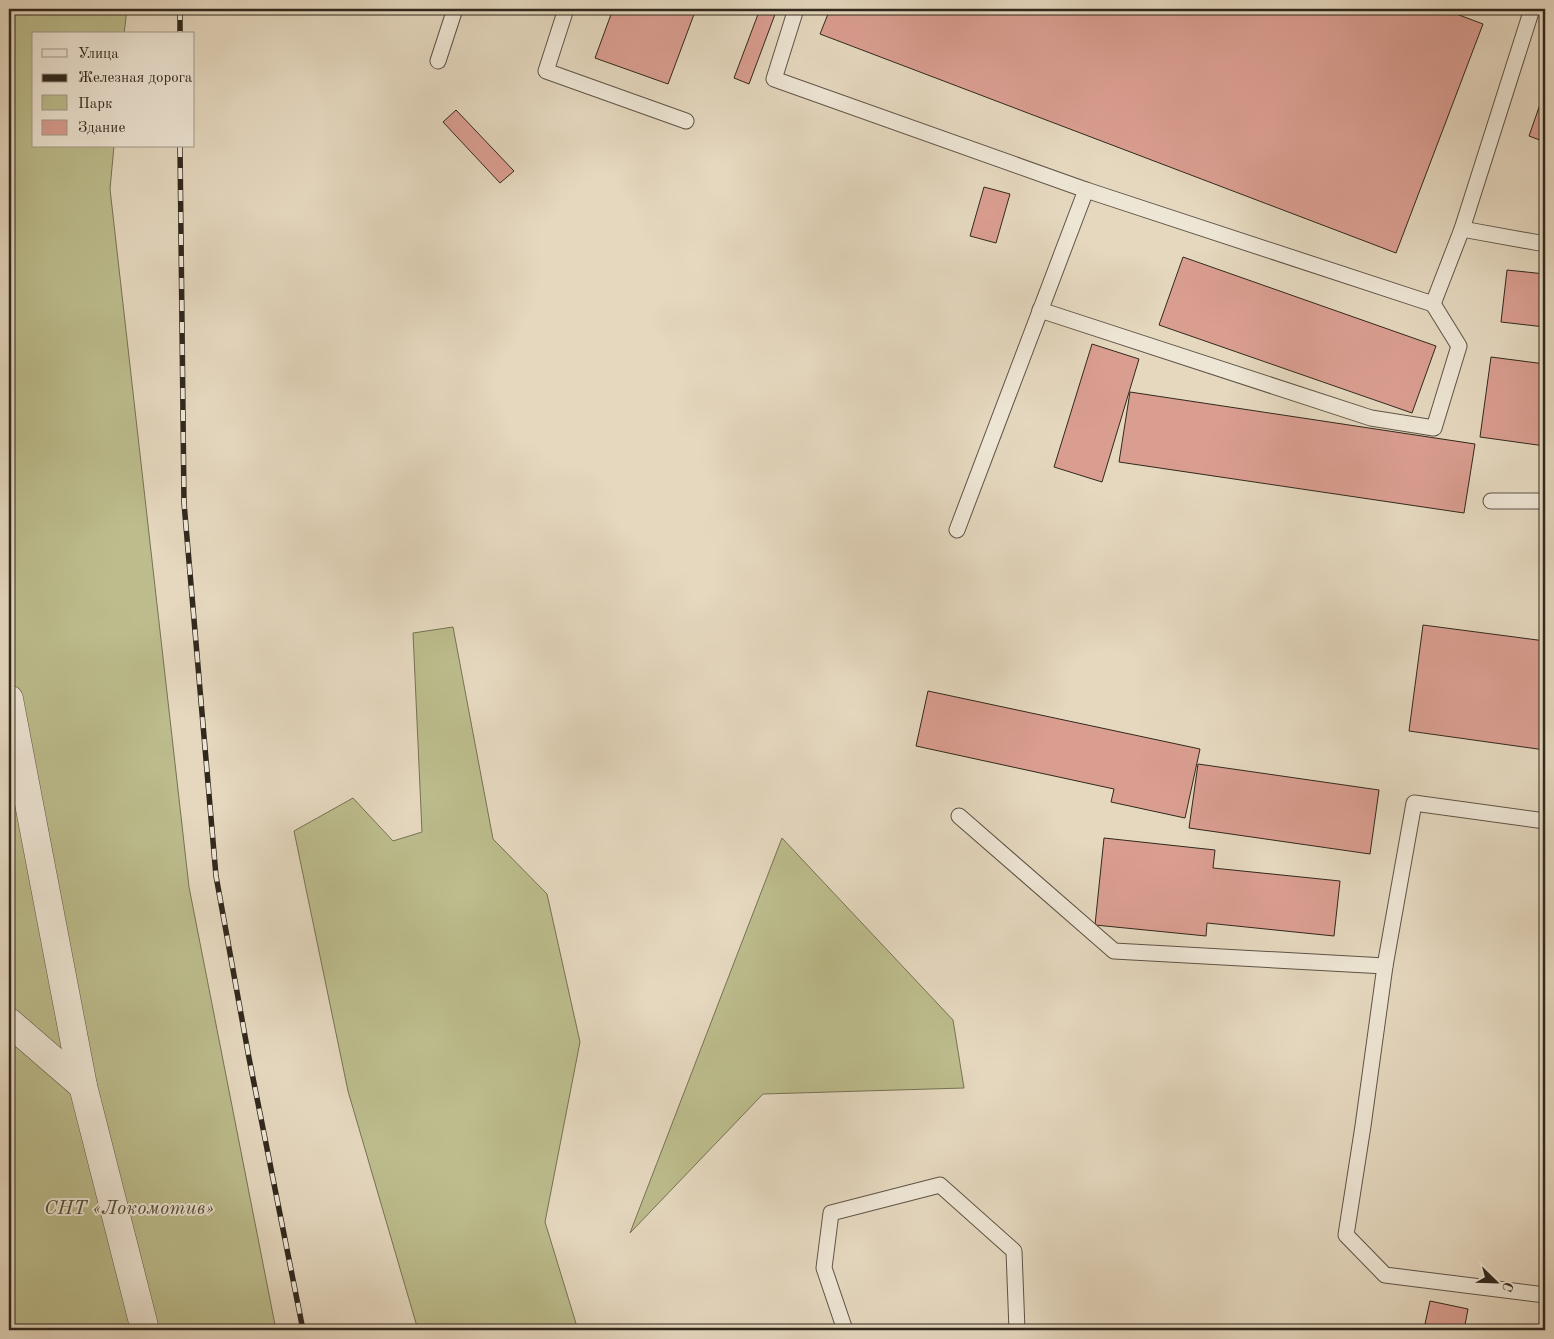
<svg xmlns="http://www.w3.org/2000/svg" width="1554" height="1339" font-family="'Old Standard TT',serif">
	<style>
		.green { fill: #bcbc8c; stroke: #767254 }
		.building { fill: #da9e91; stroke: #31281d }
		.lines { fill: none; stroke-linecap: round; stroke-linejoin: round }
		.service-casing { stroke: #5e5446; stroke-width: 17 }
		.minor-casing { stroke: #5e5446; stroke-width: 29 }
		.service { stroke: #eee6d5; stroke-width: 15 }
		.minor { stroke: #eee6d5; stroke-width: 28 }
		.rail-casing { stroke: #31281d; stroke-width: 5.5 }
		.rail { stroke: #eee6d5; stroke-width: 4; stroke-dasharray: 11; stroke-linecap: butt }
		.labels { text-anchor: middle; dominant-baseline: central; stroke-width: 4; stroke-linejoin: round; paint-order: stroke }
		.park-label { font-size: 20px; font-style: italic; fill: #544d39; stroke: #eee6d5 }
	</style>
	<rect width="100%" height="100%" fill="#e5d8bf"/>
	<filter id="stains"><feTurbulence type="fractalNoise" baseFrequency=".004" numOctaves="4"/><feColorMatrix values="0 0 0 0 .2 0 0 0 0 .09 0 0 0 0 .02 0 0 0 .5 -.17"/></filter>
	<radialGradient id="worn" r=".72"><stop offset=".6" stop-color="#630" stop-opacity="0"/><stop offset="1" stop-color="#630" stop-opacity=".3"/></radialGradient>
	<!-- green -->
	<g class="green">
		<polygon points="9,9 127,9 124,34 34,34 34,146 114,146 110,189 189,887 276,1330 9,1330"/>
		<polygon points="453,627 493,839 547,894 580,1042 545,1222 578,1330 418,1330 348,1091 294,831 353,798 393,841 422,832 413,633"/>
		<polygon points="782,838 953,1020 964,1088 763,1094 630,1233"/>
	</g>
	<!-- building -->
	<g class="building">
		<polygon points="613,9 696,9 668,84 595,58"/>
		<polygon points="760,9 777,9 749,84 734,78"/>
		<polygon points="830,9 1443,9 1483,24 1396,253 820,34"/>
		<polygon points="1545,90 1545,142 1529,136"/>
		<polygon points="456,110 514,171 500,183 443,122"/>
		<polygon points="984,187 1010,194 996,243 970,236"/>
		<polygon points="1183,257 1436,346 1412,413 1159,325"/>
		<polygon points="1507,270 1545,274 1545,327 1501,322"/>
		<polygon points="1092,344 1139,359 1102,482 1054,467"/>
		<polygon points="1491,357 1545,364 1545,446 1480,437"/>
		<polygon points="1130,392 1475,444 1464,513 1119,462"/>
		<polygon points="1423,625 1545,641 1545,750 1409,731"/>
		<polygon points="928,691 1200,749 1185,818 1111,802 1114,789 916,746"/>
		<polygon points="1198,764 1379,790 1370,854 1189,828"/>
		<polygon points="1104,838 1215,850 1213,868 1340,881 1334,936 1207,923 1206,936 1095,925"/>
		<polygon points="1430,1301 1468,1309 1464,1330 1456,1330 1425,1324"/>
	</g>
	<g class="lines">
		<defs>
			<g id="service">
				<polyline points="566,9 546,71 686,121"/>
				<polyline points="796,9 774,79 1086,190 1433,304 1462,229 1532,9"/>
				<polyline points="438,61 455,9"/>
				<polyline points="1462,229 1545,244"/>
				<polyline points="1040,310 1371,418 1434,428 1459,346 1433,304"/>
				<polyline points="1491,501 1545,501"/>
				<polyline points="957,530 1086,190"/>
				<polyline points="959,816 1114,951 1385,966"/>
				<polyline points="1545,821 1414,803 1385,966 1363,1126 1346,1235 1385,1275 1545,1295"/>
				<polyline points="845,1330 824,1268 831,1213 940,1185 1014,1251 1017,1330"/>
			</g>
			<g id="minor">
				<polyline points="9,699 83,1086 145,1330"/>
				<polyline points="9,1022 83,1086"/>
			</g>
		</defs>
		<!-- service casing -->
		<use href="#service" class="service-casing"/>
		<!-- minor casing -->
		<use href="#minor" class="minor-casing"/>
		<!-- service -->
		<use href="#service" class="service"/>
		<!-- minor -->
		<use href="#minor" class="minor"/>
		<defs>
			<g id="rail">
				<polyline points="180,9 180,34"/>
				<polyline points="180,146 184,503 216,876 249,1058 303,1330"/>
			</g>
		</defs>
		<!-- rail casing -->
		<use href="#rail" class="rail-casing"/>
		<!-- rail -->
		<use href="#rail" class="rail"/>
	</g>
	<g class="labels">
		<!-- park labels -->
		<g class="park-label">
			<text x="129" y="1209">СНТ «Локомотив»</text>
		</g>
	</g>
	<!-- margin -->
	<rect width="1554" height="1339" fill="none" stroke="#e5d8bf" stroke-width="30"/>
	<rect x="10" y="10" width="1534" height="1319" fill="none" stroke="#31281d" stroke-width="2.5"/>
	<rect x="15" y="15" width="1524" height="1309" fill="none" stroke="#31281d"/>
	<!-- legend -->
	<rect x="32" y="32" width="162" height="115" fill="#eee6d5" stroke="#a29a8b"/>
	<rect x="42" y="49" width="25" height="8" fill="#eee6d5" stroke="#a29a8b"/>
	<text x="78" y="58" font-size="15" fill="#31281d">Улица</text>
	<rect x="42" y="74" width="25" height="8" fill="#31281d" stroke="#a29a8b"/>
	<text x="78" y="82" font-size="15" fill="#31281d">Железная дорога</text>
	<rect x="42" y="95" width="25" height="15" fill="#bcbc8c" stroke="#a29a8b"/>
	<text x="78" y="108" font-size="15" fill="#31281d">Парк</text>
	<rect x="42" y="120" width="25" height="15" fill="#da9e91" stroke="#a29a8b"/>
	<text x="78" y="132" font-size="15" fill="#31281d">Здание</text>
	<!-- north arrow -->
	<g transform="translate(1496 1282) rotate(113)" stroke="#eee6d5" stroke-width="4" paint-order="stroke">
	<path d="M0-4L9 19L0 12L-9 19Z" fill="#31281d"/>
	<text y="-8" font-size="14" font-weight="bold" text-anchor="middle" fill="#31281d">С</text>
	</g>
	<rect width="100%" height="100%" filter="url(#stains)"/>
	<rect width="100%" height="100%" fill="url(#worn)"/>
</svg>
